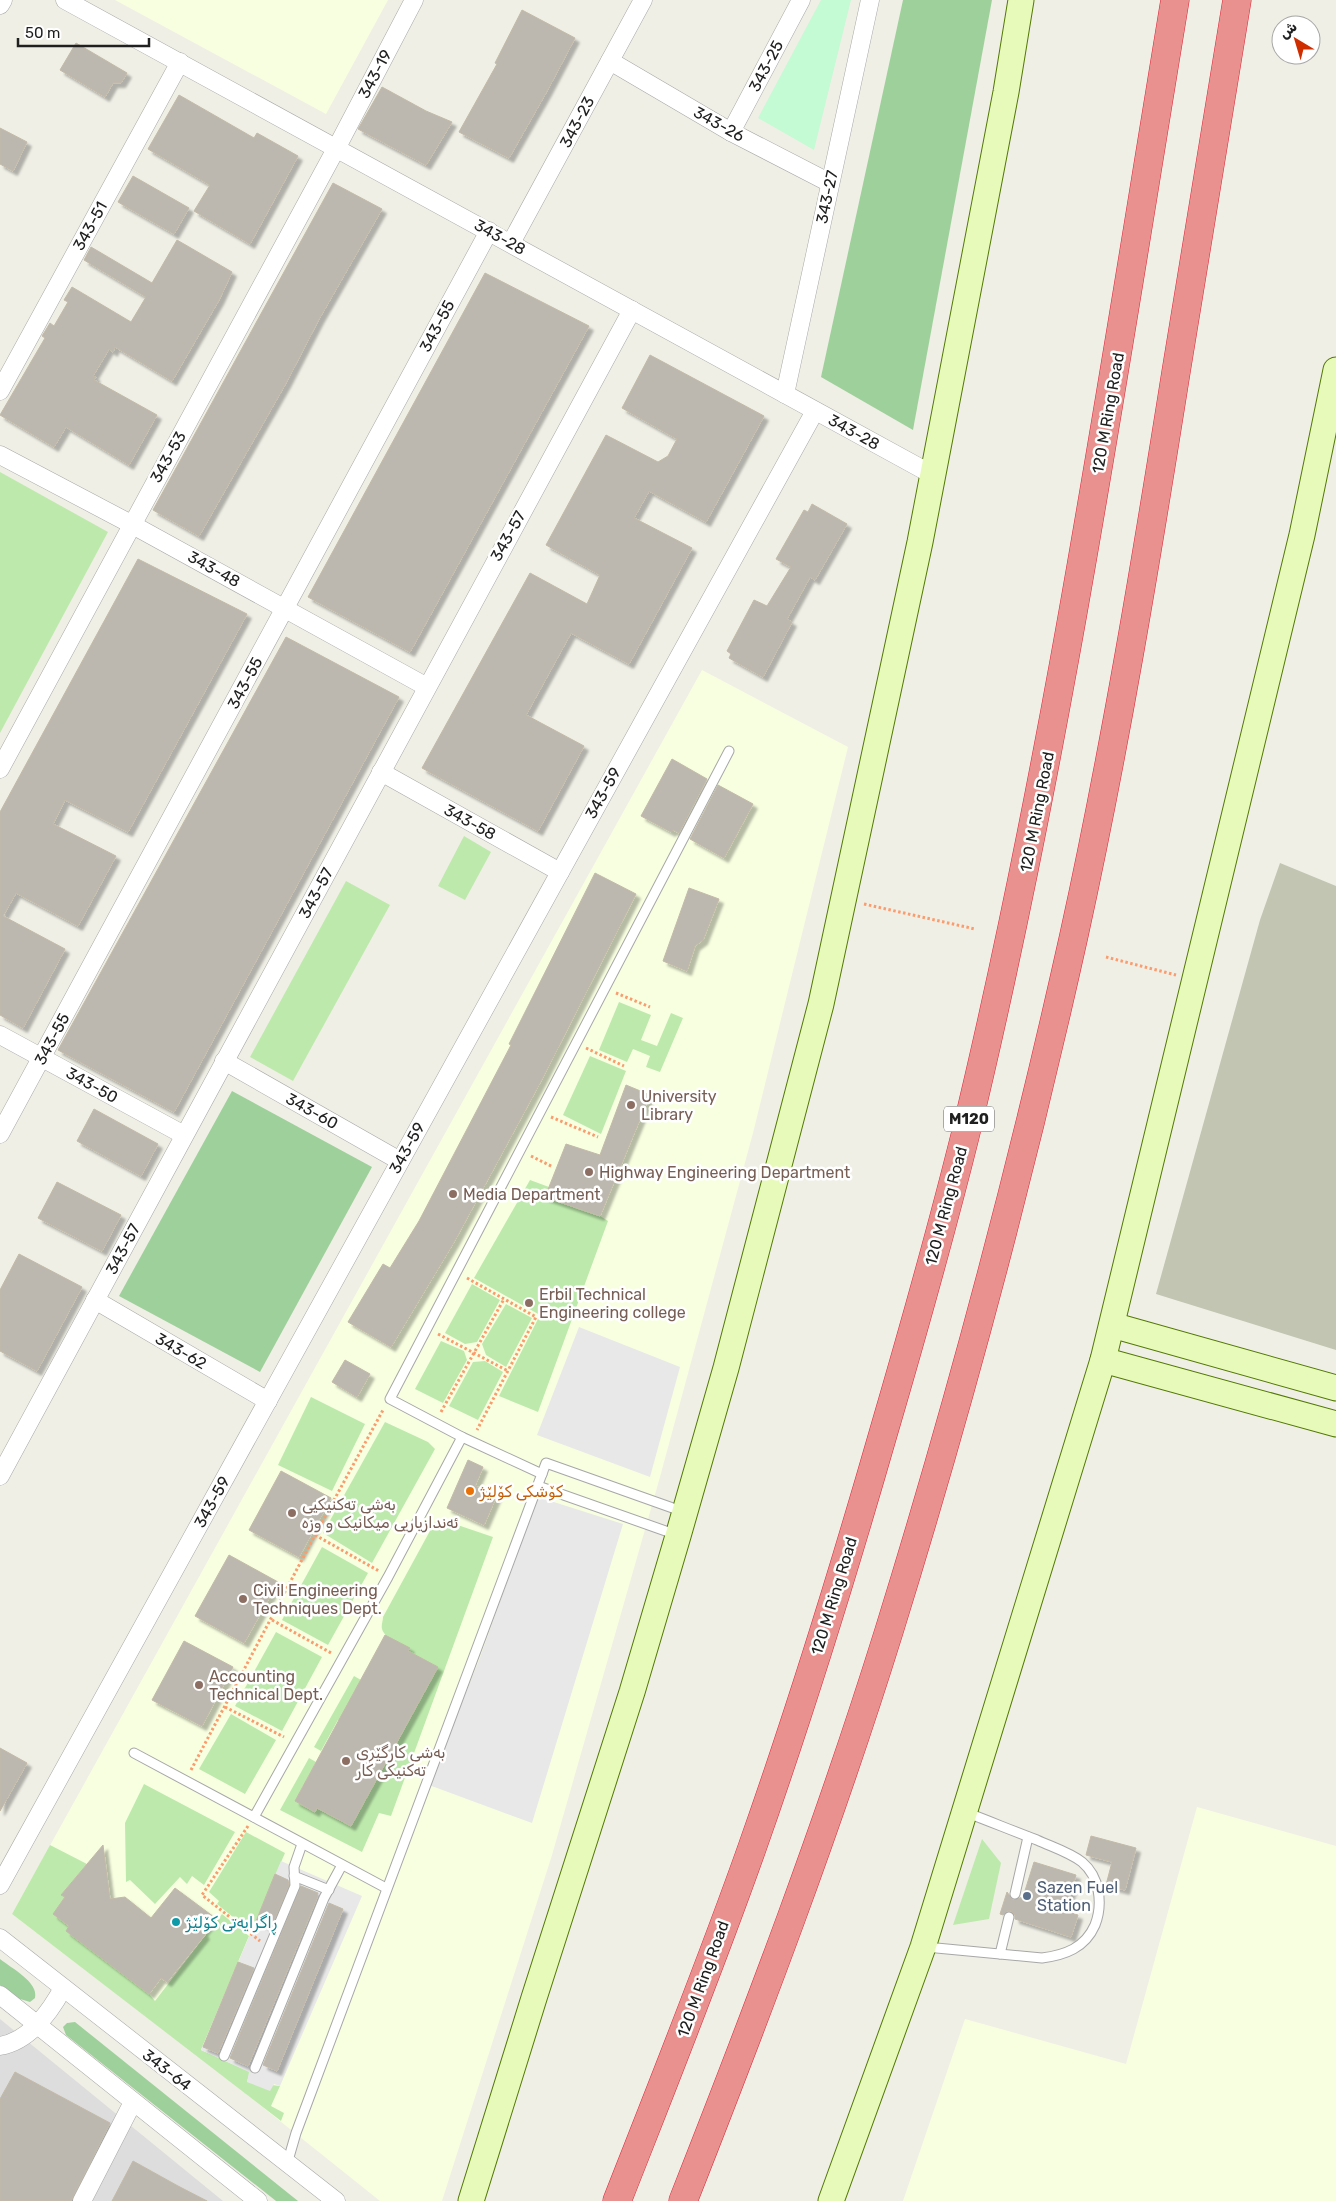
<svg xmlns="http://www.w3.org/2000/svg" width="1336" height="2201" font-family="Rubik,'Noto Sans Arabic',sans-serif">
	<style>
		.residential { fill: #dedddd }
		.education { fill: #f8ffe0 }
		.construction { fill: #c1c5b1 }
		.grass { fill: #bdeaac }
		.forest { fill: #9ed09b }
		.park { fill: #c4fad4 }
		.parking { fill: #e8e8e8 }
		.building { fill: #bdb8af; stroke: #c2baa8; filter: url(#shadow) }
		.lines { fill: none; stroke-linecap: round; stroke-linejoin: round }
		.lane-casing { stroke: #a7a7a7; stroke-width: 11 }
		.street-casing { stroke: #a7a7a7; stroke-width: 19 }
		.secondary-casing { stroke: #527904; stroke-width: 27 }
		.highway-casing { stroke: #dc253b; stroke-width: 29 }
		.path { stroke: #fa9c6d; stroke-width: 3; stroke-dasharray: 2.5 2.5; stroke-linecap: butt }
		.lane { stroke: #fff; stroke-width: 9 }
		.street { stroke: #fff; stroke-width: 18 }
		.secondary { stroke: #e8faba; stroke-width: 25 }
		.highway { stroke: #e8918e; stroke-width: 28 }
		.education-dot { fill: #8d6e63; stroke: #fff; stroke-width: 2 }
		.food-dot { fill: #e8710a; stroke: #fff; stroke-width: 2 }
		.service-dot { fill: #5c6f8a; stroke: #fff; stroke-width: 2 }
		.culture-dot { fill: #0f9aa8; stroke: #fff; stroke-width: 2 }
		.labels { text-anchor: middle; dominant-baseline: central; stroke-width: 5; stroke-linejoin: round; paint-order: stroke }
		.shield { fill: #fff; stroke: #636363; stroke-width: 1 }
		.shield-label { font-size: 15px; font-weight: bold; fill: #202020 }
		.street-label { font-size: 16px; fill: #202020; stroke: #fff }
		.education-label { font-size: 16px; fill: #785e54; stroke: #fff; text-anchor: start }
		.food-label { font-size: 16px; fill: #c56008; stroke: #fff; text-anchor: start }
		.service-label { font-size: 16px; fill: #4e5e75; stroke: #fff; text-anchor: start }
		.culture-label { font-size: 16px; fill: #0d838f; stroke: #fff; text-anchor: start }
	</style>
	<defs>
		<filter id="shadow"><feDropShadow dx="4.5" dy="4.5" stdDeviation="1" flood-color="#0004"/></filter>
	</defs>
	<rect width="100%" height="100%" fill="#f0efe6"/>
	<!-- residential -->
	<polygon class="residential" points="0,2019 223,2201 0,2201"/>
	<!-- education -->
	<g class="education">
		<polygon points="115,0 388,0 326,114"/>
		<polygon points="702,670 848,747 753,1133 660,1477 552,1855 442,2201 380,2201 235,2085 12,1914"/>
		<polygon points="1197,1807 1336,1846 1336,2201 903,2201 965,2019 1126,2064"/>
	</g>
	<!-- construction -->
	<polygon class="construction" points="1280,863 1336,886 1336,1350 1156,1294 1260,920"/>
	<!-- grass -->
	<g class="grass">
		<polygon points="0,472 108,532 0,733"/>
		<polygon points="464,836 491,852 465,900 438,886"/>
		<polygon points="346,881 390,905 293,1081 250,1057"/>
		<polygon points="619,1002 651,1015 641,1040 657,1046 671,1013 683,1018 660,1072 646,1067 650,1056 633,1049 627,1062 599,1050"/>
		<polygon points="590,1056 626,1071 601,1134 563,1115"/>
		<polygon points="530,1180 549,1187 546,1197 600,1216 608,1221 538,1412 499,1396 540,1315 474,1278"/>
		<polygon points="472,1284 500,1300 477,1342 465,1344 445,1333"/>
		<polygon points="506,1304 532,1318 506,1367 486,1355 482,1344"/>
		<polygon points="441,1341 464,1351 467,1360 443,1403 415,1389"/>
		<polygon points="485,1361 503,1372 478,1420 449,1406 473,1362"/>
		<polygon points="311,1397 365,1424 332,1491 278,1465"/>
		<polygon points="385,1422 428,1442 435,1449 372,1563 323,1533"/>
		<path d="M437,1518l56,19 -102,279 -12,-3 -17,39 -82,-42 29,-52 7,4 -21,39 20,11 2,-4 34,18 40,-75 -29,-18 -24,-13 -17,31 -7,-4 40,-71 7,4 37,61 39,-74c-12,-7 -52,-25 -55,-38 -1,-4 1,-8 1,-12z"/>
		<polygon points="322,1547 368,1573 328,1645 282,1620"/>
		<polygon points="276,1632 322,1657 282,1731 235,1706"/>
		<polygon points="231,1714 276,1740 245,1794 199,1769"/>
		<polygon points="144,1784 235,1832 204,1885 192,1876 187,1884 180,1877 155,1904 130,1880 126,1882 125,1823"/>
		<polygon points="246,1832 285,1853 251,1932 217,1904 219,1901 209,1892"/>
		<polygon points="982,1839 1001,1863 989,1919 953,1925"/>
		<polygon points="50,1845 87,1864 62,1894 65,1897 54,1914 149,1994 155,2001 222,1914 249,1936 201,2050 250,2072 247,2082 280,2086 271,2106 284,2113 281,2121 12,1914"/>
	</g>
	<!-- forest -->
	<g class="forest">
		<polygon points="903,0 992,0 913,430 821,377"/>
		<polygon points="232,1091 372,1167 260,1372 119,1296"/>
		<path d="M0,1959c11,9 39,23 35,39l-5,4 -13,-4 -17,-13z"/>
		<polygon points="75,2022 298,2201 276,2201 66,2035 63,2027 67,2023"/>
	</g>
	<!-- park -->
	<polygon class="park" points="821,0 851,0 814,150 758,118"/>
	<!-- parking -->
	<g class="parking">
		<polygon points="579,1327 680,1367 650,1477 537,1435"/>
		<polygon points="538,1497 623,1524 532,1823 429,1785 479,1660"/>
		<polygon points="281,1861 362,1896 280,2086 274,2084 270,2091 247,2082 249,2072 201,2050"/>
	</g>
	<!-- building -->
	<g class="building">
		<polygon points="522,10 575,38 547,91 509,158 459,132 497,64 495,63"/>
		<polygon points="76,43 127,73 121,83 113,83 105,97 60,70"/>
		<polygon points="382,87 426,111 452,122 426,165 358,129"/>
		<polygon points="179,95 254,138 257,133 298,156 250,244 194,211 210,185 148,149"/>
		<polygon points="0,128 27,142 13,171 0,164"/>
		<polygon points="133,176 189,208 174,234 118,202"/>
		<polygon points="333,183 382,209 319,319 286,383 199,536 153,510"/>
		<polygon points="177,240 232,272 219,300 172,381 115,347 113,352 109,349 93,376 96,377 94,380 157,415 129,465 66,427 54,447 0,415 45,338 42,336 50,323 54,326 68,302 64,300 72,287 131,322 146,297 84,260 91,247 152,283"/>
		<polygon points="485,273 589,326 410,652 308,597"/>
		<polygon points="650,355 764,416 706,522 649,491 634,518 692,548 629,664 571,633 526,715 584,746 538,831 422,768 530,573 587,604 600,575 546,545 606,435 658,462 668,456 677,439 622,408"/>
		<polygon points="812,504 847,524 815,580 810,577 787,619 792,622 763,677 729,658 731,654 727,651 754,600 767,606 791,567 776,559 804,510 808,512"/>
		<polygon points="138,559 247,614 128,832 65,800 53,824 116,856 78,926 16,893 3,916 65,949 23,1028 0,1015 0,812"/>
		<polygon points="286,637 399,697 174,1112 58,1050"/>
		<polygon points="672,759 707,779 679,833 673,830 671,832 641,816"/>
		<polygon points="718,785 753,804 724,858 690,839"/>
		<polygon points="595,873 636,894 542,1079 454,1242 391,1347 348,1322 383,1264 390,1268 419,1221 511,1045 509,1044"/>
		<polygon points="689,888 719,899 703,940 695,946 687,971 663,961"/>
		<polygon points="626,1085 650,1095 600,1216 545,1197 566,1144 600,1155"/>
		<polygon points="94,1109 158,1144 141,1176 77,1141"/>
		<polygon points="57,1182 121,1215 102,1251 38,1218"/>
		<polygon points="19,1254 82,1287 37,1371 0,1351 0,1290"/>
		<polygon points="345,1360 370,1374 357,1397 332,1382"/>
		<polygon points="468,1460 483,1467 475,1486 497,1495 484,1525 447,1508"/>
		<polygon points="281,1471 331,1498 299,1557 249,1530"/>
		<polygon points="229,1555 278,1582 244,1643 195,1616"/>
		<polygon points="385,1635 410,1648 408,1651 438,1667 351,1826 317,1808 315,1812 295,1801"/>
		<polygon points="184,1641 233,1667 202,1726 152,1700"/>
		<polygon points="0,1748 27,1763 0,1811"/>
		<polygon points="1091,1836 1136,1848 1125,1890 1106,1885 1112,1862 1086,1855"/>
		<polygon points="103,1845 110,1899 125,1897 151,1918 175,1888 214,1917 203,1932 205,1935 167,1982 161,1978 149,1994 66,1931 69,1926 53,1914 65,1897 61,1895"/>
		<polygon points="1034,1862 1076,1875 1065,1911 1078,1915 1071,1937 1015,1919 1015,1915 1011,1911 1007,1911 1003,1915 1000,1914 1007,1892 1013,1900 1023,1897"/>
		<polygon points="275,1874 288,1880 289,1885 271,1928 256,1921"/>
		<polygon points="301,1886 318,1893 317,1898 248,2066 230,2058"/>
		<polygon points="329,1903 343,1909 277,2071 263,2065"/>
		<polygon points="238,1962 254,1968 218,2053 203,2047"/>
		<polygon points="15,2072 110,2123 71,2201 0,2201 0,2099"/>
		<polygon points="133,2161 178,2186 207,2201 112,2201"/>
	</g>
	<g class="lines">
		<defs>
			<g id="lane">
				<polyline points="542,1474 462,1437 390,1399 729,751"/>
				<polyline points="538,1486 677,1535"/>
				<polyline points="134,1753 386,1888"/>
				<polyline points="254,1817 388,1577 462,1437"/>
				<polyline points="294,1876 329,1890"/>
				<polyline points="1015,1894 1028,1837"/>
				<path d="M926,1947l116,11c23,-3 43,-10 53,-33 8,-21 5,-48 -13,-63 -13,-10 -30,-15 -45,-22 -24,-9 -48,-19 -72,-28"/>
				<polyline points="1000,1954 1009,1917"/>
				<polyline points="224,2056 295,1886 294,1867 302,1844"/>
				<polyline points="255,2068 324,1898 342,1865"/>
				<polyline points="287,2164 296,2133 546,1463 684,1512"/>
			</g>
			<g id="street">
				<polyline points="65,0 933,475"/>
				<polyline points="0,5 3,0"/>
				<polyline points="610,61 731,132 830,183"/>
				<polyline points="731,132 801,0"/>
				<polyline points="511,243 643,0"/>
				<polyline points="0,391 180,62"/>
				<polyline points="785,394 870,0"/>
				<polyline points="0,455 131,524 427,687"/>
				<polyline points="0,769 337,147 414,0"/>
				<polyline points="381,772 560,872"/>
				<polyline points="0,1035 184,1135"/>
				<polyline points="224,1061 400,1161"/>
				<polyline points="0,1134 489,231"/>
				<polyline points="95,1300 268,1401"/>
				<polyline points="0,1476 632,310"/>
				<polyline points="0,1885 815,411"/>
				<polyline points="0,1938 336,2201"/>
				<polyline points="0,1995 258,2201"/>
				<path d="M0,2046c29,-5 50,-34 63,-58"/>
				<polyline points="82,2201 133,2102"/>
			</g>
			<g id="secondary">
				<polyline points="1112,1325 1336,1388"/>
				<polyline points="1103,1360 1336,1424"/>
				<polyline points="471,2201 534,1998 632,1692 678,1536 726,1368 821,1004 920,542 1006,92 1021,0"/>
				<polyline points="831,2201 923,1947 1103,1360 1302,535 1336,370"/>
			</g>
			<g id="highway">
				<path d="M617,2201c46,-117 93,-234 135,-353 48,-136 91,-275 131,-414 29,-99 57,-198 82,-298 91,-376 147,-755 210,-1136"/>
				<path d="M683,2201c74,-188 146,-377 206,-570 71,-229 133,-462 185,-696 41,-186 72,-374 102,-563 20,-124 41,-248 61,-372"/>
			</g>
		</defs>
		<!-- lane casing -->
		<use href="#lane" class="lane-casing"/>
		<!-- street casing -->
		<use href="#street" class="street-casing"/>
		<!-- secondary casing -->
		<use href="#secondary" class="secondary-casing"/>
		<!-- highway casing -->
		<use href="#highway" class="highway-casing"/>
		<!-- path -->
		<g class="path">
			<polyline points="864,904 975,929"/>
			<polyline points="1106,957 1176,975"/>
			<polyline points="616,993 650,1007"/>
			<polyline points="586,1048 624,1066"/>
			<polyline points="551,1117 598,1137"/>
			<polyline points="531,1156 553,1167"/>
			<polyline points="467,1278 536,1317 477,1430"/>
			<polyline points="438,1334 508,1371"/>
			<polyline points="441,1412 504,1299"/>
			<polyline points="315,1535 379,1571"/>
			<polyline points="272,1620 333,1654"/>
			<polyline points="225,1707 284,1737"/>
			<polyline points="191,1770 315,1535 383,1410"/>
			<polyline points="248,1826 202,1895 260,1941"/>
		</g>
		<!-- lane -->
		<use href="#lane" class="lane"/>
		<!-- street -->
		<use href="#street" class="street"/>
		<!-- secondary -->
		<use href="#secondary" class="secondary"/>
		<!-- highway -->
		<use href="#highway" class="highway"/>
	</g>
	<!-- markers -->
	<g class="education-dot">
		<circle cx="631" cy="1105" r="5"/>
		<circle cx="589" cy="1172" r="5"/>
		<circle cx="453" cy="1194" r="5"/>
		<circle cx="529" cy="1303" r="5"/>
		<circle cx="292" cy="1513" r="5"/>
		<circle cx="243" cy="1599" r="5"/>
		<circle cx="199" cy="1685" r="5"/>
		<circle cx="346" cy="1761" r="5"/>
	</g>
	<circle class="food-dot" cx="470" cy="1491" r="5"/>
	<circle class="service-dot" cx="1027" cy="1896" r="5"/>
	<circle class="culture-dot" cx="176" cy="1922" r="5"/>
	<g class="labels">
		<!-- shield labels -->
		<rect class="shield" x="944" y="1106.5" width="50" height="25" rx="4"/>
		<g class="shield-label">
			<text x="969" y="1119">M120</text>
		</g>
		<!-- street labels -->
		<g class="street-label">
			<text transform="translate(766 66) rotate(-62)">343-25</text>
			<text transform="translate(375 74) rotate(-62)">343-19</text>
			<text transform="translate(577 122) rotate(-62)">343-23</text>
			<text transform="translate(719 124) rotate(29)">343-26</text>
			<text transform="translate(827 197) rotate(-78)">343-27</text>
			<text transform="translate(90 226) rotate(-61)">343-51</text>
			<text transform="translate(500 237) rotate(29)">343-28</text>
			<text transform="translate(437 326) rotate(-62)">343-55</text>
			<text transform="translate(1108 413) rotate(-80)">120 M Ring Road</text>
			<text transform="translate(854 432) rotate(29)">343-28</text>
			<text transform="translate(168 457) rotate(-61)">343-53</text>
			<text transform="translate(508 536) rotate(-61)">343-57</text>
			<text transform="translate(214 569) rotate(29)">343-48</text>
			<text transform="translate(245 683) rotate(-62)">343-55</text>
			<text transform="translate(603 793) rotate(-61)">343-59</text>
			<text transform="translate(1037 812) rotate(-79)">120 M Ring Road</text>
			<text transform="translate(470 822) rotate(29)">343-58</text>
			<text transform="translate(316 893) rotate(-62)">343-57</text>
			<text transform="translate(52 1039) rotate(-62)">343-55</text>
			<text transform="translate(92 1085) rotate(29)">343-50</text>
			<text transform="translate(312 1111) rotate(29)">343-60</text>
			<text transform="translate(407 1148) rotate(-61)">343-59</text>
			<text transform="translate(946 1206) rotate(-75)">120 M Ring Road</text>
			<text transform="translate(123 1249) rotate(-62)">343-57</text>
			<text transform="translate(181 1351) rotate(30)">343-62</text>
			<text transform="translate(212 1502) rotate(-61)">343-59</text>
			<text transform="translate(834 1596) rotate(-73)">120 M Ring Road</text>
			<text transform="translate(703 1979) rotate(-70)">120 M Ring Road</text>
			<text transform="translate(167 2070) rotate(38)">343-64</text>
		</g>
		<!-- education labels -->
		<g class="education-label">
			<text x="641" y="1096">University<tspan x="641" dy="18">Library</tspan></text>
			<text x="599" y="1172">Highway Engineering Department</text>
			<text x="463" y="1194">Media Department</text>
			<text x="539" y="1294">Erbil Technical<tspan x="539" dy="18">Engineering college</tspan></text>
			<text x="302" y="1504">بەشی تەکنیکیی<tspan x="302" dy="18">ئەندازیاریی میکانیک و وزە</tspan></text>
			<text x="253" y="1590">Civil Engineering<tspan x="253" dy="18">Techniques Dept.</tspan></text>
			<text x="209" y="1676">Accounting<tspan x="209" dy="18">Technical Dept.</tspan></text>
			<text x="356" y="1752">بەشی کارگێڕی<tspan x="356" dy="18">تەکنیکی کار</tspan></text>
		</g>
		<!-- food labels -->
		<g class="food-label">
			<text x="480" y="1491">کۆشکی کۆلێژ</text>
		</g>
		<!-- service labels -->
		<g class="service-label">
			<text x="1037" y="1887">Sazen Fuel<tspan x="1037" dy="18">Station</tspan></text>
		</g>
		<!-- culture labels -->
		<g class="culture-label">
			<text x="186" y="1922">ڕاگرایەتی کۆلێژ</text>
		</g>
	</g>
	<!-- north arrow -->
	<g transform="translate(1296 40) rotate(322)"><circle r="24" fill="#ffffff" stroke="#a6a6a6"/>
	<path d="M0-4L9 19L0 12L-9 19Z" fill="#cf2f00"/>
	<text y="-8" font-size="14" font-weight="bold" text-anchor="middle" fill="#202020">ش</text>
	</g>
	<!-- scale -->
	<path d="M18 38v8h131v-8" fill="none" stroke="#202020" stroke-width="2.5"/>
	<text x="25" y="38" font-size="15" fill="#202020" stroke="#ffffff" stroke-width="4" paint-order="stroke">50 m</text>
</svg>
